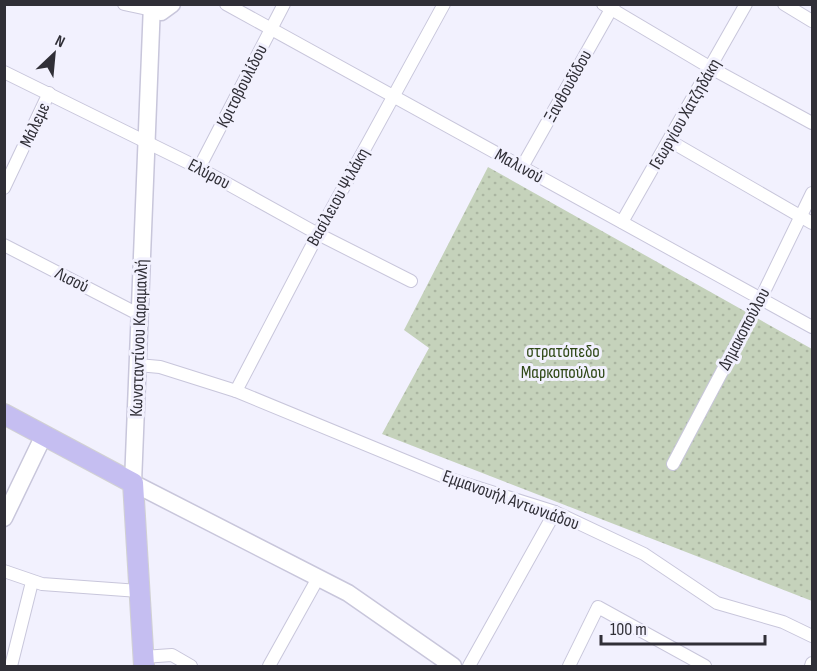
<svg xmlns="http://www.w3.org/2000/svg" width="817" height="671" font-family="'Sofia Sans Condensed',sans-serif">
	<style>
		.grass { fill: url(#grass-dots) }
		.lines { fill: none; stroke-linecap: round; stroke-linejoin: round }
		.street-casing { stroke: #c8c6db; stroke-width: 14 }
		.secondary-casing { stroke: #c8c6db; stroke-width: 19 }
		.primary-casing { stroke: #d1d1d3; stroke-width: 22 }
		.street { stroke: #fff; stroke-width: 12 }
		.secondary { stroke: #fff; stroke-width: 16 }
		.primary { stroke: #c5bef1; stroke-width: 20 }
		.labels { text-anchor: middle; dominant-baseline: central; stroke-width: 6; stroke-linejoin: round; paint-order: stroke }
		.street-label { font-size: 18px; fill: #302f37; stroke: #f2f1fe }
		.park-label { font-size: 18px; fill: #2f4816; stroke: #f2f1fe }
	</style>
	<defs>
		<pattern id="grass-dots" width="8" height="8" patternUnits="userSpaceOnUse" patternTransform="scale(1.5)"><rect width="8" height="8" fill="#c5d2bb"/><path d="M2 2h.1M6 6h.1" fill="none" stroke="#aab5a1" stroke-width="1.8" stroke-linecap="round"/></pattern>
	</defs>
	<rect width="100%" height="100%" fill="#f2f1fe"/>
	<!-- grass -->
	<polygon class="grass" points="488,167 812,349 812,601 382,434 429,348 404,330"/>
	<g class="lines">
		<defs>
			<g id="street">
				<polyline points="124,4 152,10"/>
				<polyline points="226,4 812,327"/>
				<polyline points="603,4 711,68 812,123"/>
				<polyline points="784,4 812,21"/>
				<polyline points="4,72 199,168 318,234 411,281"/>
				<polyline points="670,141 812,223"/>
				<polyline points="522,167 614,4"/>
				<polyline points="199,168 284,4"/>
				<polyline points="4,188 49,93"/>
				<polyline points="622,222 746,4"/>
				<polyline points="4,245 140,315"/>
				<polyline points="138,365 160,367 236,391 447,478 555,512 644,554 717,603 783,622 812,636"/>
				<polyline points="236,391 318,234 444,4"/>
				<polyline points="673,464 761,298 812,193"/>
				<polyline points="4,571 42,584 139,591"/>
				<polyline points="143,657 172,655 191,666"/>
				<polyline points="11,666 32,582"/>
				<polyline points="269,666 318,578"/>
				<polyline points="469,666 555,512"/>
				<polyline points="569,666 598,607 705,666"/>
				<polyline points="811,666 812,663"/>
			</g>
			<g id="secondary">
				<polyline points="152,4 133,483 348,593 453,666"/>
				<polyline points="152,10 161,12 172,4"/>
				<polyline points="4,518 44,435"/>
			</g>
			<polyline id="primary" points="4,414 133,483 144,666"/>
		</defs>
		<!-- street casing -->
		<use href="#street" class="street-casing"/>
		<!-- secondary casing -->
		<use href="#secondary" class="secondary-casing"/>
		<!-- primary casing -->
		<use href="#primary" class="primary-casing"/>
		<!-- street -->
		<use href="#street" class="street"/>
		<!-- secondary -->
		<use href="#secondary" class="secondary"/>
		<!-- primary -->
		<use href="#primary" class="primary"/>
	</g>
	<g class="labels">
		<!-- street labels -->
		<g class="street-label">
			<text transform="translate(242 86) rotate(-63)">Κριτοβουλίδου</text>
			<text transform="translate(568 86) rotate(-61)">Ξανθουδίδου</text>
			<text transform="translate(685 114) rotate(-60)">Γεωργίου Χατζηδάκη</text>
			<text transform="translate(35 125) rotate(-65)">Μάλεμε</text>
			<text transform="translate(519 166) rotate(29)">Μαλινού</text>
			<text transform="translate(209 174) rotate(28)">Ελύρου</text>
			<text transform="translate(338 197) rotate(-61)">Βασίλειου Ψιλάκη</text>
			<text transform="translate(72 280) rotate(27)">Λισού</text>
			<text transform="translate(744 329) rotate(-62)">Δημακοπούλου</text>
			<text transform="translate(139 338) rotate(-88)">Κωνσταντίνου Καραμανλή</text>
			<text transform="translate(511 500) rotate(20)">Εμμανουήλ Αντωνιάδου</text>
		</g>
		<!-- park labels -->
		<g class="park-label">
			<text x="563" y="351">στρατόπεδο<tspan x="563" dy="21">Μαρκοπούλου</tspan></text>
		</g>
	</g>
	<!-- border -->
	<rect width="817" height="671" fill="none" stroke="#302f37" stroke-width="12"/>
	<!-- north arrow -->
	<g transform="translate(54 54) rotate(26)" stroke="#f2f1fe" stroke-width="4.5" paint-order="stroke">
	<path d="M0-4.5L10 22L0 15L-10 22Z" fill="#302f37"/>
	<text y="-9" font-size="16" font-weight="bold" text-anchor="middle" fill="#302f37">N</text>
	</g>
	<!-- scale -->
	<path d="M601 635v9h164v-9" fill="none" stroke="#302f37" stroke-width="3"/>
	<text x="610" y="635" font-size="18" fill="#302f37" stroke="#f2f1fe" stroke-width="4.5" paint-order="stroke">100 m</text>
</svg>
